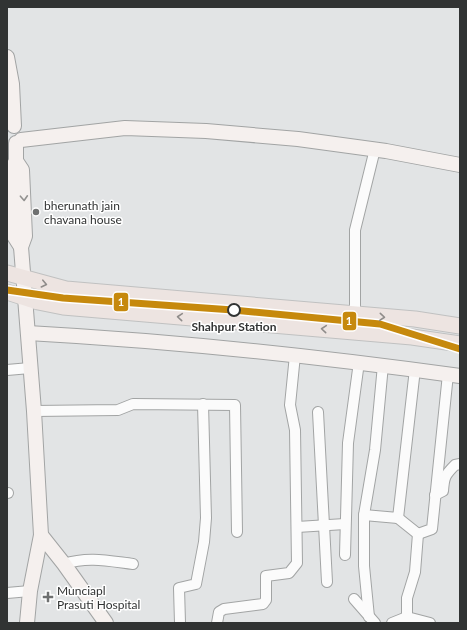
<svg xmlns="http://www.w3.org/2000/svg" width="467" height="630" font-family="Lato,sans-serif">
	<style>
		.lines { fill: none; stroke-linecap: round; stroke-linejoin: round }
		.street-casing { stroke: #a2a4a4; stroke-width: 12 }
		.secondary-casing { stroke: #a2a4a4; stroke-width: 16 }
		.primary-casing { stroke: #c0c1c1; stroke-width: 17 }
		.street { stroke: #fbfbfb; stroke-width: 10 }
		.secondary { stroke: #f5f0ee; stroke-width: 14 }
		.primary { stroke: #ede4e1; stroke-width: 15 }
		.metro-1-casing { stroke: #fff; stroke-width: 10 }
		.metro-1 { stroke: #c6890d; stroke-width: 7 }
		.oneway { stroke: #939290 }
		.oneway2 { stroke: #8f8c8a }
		.poi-dot { fill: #6f7171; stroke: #fff; stroke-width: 1.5 }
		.stop-dot { fill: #fff; stroke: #313333; stroke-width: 2 }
		.labels { text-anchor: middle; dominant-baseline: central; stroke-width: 3; stroke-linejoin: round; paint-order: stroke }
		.poi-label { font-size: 12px; fill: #313333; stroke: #fff; text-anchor: start }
		.stop-label { font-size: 12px; font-weight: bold; fill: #313333; stroke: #fff }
		.line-badge { stroke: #fff; stroke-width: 1.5 }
		.badge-label { font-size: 11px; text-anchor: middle; font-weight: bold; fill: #fff }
	</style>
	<rect width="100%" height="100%" fill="#e2e4e5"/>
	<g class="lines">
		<defs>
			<g id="street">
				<polyline points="355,314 355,230 375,149"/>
				<polyline points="7,370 30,368"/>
				<polyline points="34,411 118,410 133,404 235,405 237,532"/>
				<polyline points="318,412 327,582"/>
				<polyline points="7,493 8,493"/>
				<path d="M435,495l8,-4c1,-14 2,-16 12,-26l5,-1"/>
				<polyline points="364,515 398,518 415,369"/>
				<polyline points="398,518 418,534 432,529 448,374"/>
				<polyline points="297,527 345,524"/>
				<polyline points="345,555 348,443 359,362"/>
				<path d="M64,564c24,-8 45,-3 69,0"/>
				<polyline points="7,593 30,591"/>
				<polyline points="354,599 375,623"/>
				<polyline points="369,617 364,566 364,515 375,450 383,365"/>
				<polyline points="407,617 407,598 415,572 418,534"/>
				<polyline points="180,623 179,588 196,584 204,542 206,518 203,404"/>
				<polyline points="217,623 219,612 224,609 263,604 266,600 266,576 289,573 297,563 295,430 290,405 295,355"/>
				<polyline points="392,623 407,617 430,623"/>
			</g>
			<g id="secondary">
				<polyline points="7,57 12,84 14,126"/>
				<polyline points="21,140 125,128 206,131 298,139 386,151 460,165"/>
				<polyline points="16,143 16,161 11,170 14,236 21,247"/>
				<polyline points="16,161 22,170 25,236 21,247 34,411 41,535 64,564 106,623"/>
				<path d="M28,333c144,8 288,23 432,43"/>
				<polyline points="27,623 30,591 41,535"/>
			</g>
			<g id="primary">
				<polyline points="7,273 66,289 415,319 460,326"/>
				<polyline points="7,292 38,302 63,307 412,337 460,344"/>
			</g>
		</defs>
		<!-- street casing -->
		<use href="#street" class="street-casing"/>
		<!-- secondary casing -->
		<use href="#secondary" class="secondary-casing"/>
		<!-- primary casing -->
		<use href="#primary" class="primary-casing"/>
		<!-- street -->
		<use href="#street" class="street"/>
		<!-- secondary -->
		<use href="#secondary" class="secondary"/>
		<!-- primary -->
		<use href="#primary" class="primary"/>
		<defs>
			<polyline id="metro-1" points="7,290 63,298 233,310 380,324 460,349"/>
		</defs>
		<!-- metro-1 casing -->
		<use href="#metro-1" class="metro-1-casing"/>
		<!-- metro-1 -->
		<use href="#metro-1" class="metro-1"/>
	</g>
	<!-- one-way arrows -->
	<defs><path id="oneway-chevron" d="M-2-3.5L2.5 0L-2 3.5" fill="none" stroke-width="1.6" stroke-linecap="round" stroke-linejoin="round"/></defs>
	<use class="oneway" href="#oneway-chevron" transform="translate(24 198) rotate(87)"/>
	<g class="oneway2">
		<use href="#oneway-chevron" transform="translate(44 284) rotate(13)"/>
		<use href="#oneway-chevron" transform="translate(180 317) rotate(-175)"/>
		<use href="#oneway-chevron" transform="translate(382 317) rotate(5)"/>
		<use href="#oneway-chevron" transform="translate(324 329) rotate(-175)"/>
	</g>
	<!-- markers -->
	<g class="poi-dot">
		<circle cx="36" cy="212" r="4"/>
		<path d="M46 591h4v4h4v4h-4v4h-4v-4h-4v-4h4z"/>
	</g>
	<circle class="stop-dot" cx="234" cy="310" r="6"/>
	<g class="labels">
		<!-- poi labels -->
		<g class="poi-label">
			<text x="44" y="205">bherunath jain<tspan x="44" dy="14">chavana house</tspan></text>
			<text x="57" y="590">Munciapl<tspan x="57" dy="14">Prasuti Hospital</tspan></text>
		</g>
		<!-- stop labels -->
		<g class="stop-label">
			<text x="234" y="326">Shahpur Station</text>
		</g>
	</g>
	<g class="line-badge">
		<rect x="113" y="292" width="16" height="20" rx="4" fill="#c6890d"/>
		<rect x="342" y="311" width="15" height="20" rx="4" fill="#c6890d"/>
	</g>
	<g class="badge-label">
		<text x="121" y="306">1</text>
		<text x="349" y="325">1</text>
	</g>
	<!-- border -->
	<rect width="467" height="630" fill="none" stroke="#313333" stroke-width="16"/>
</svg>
